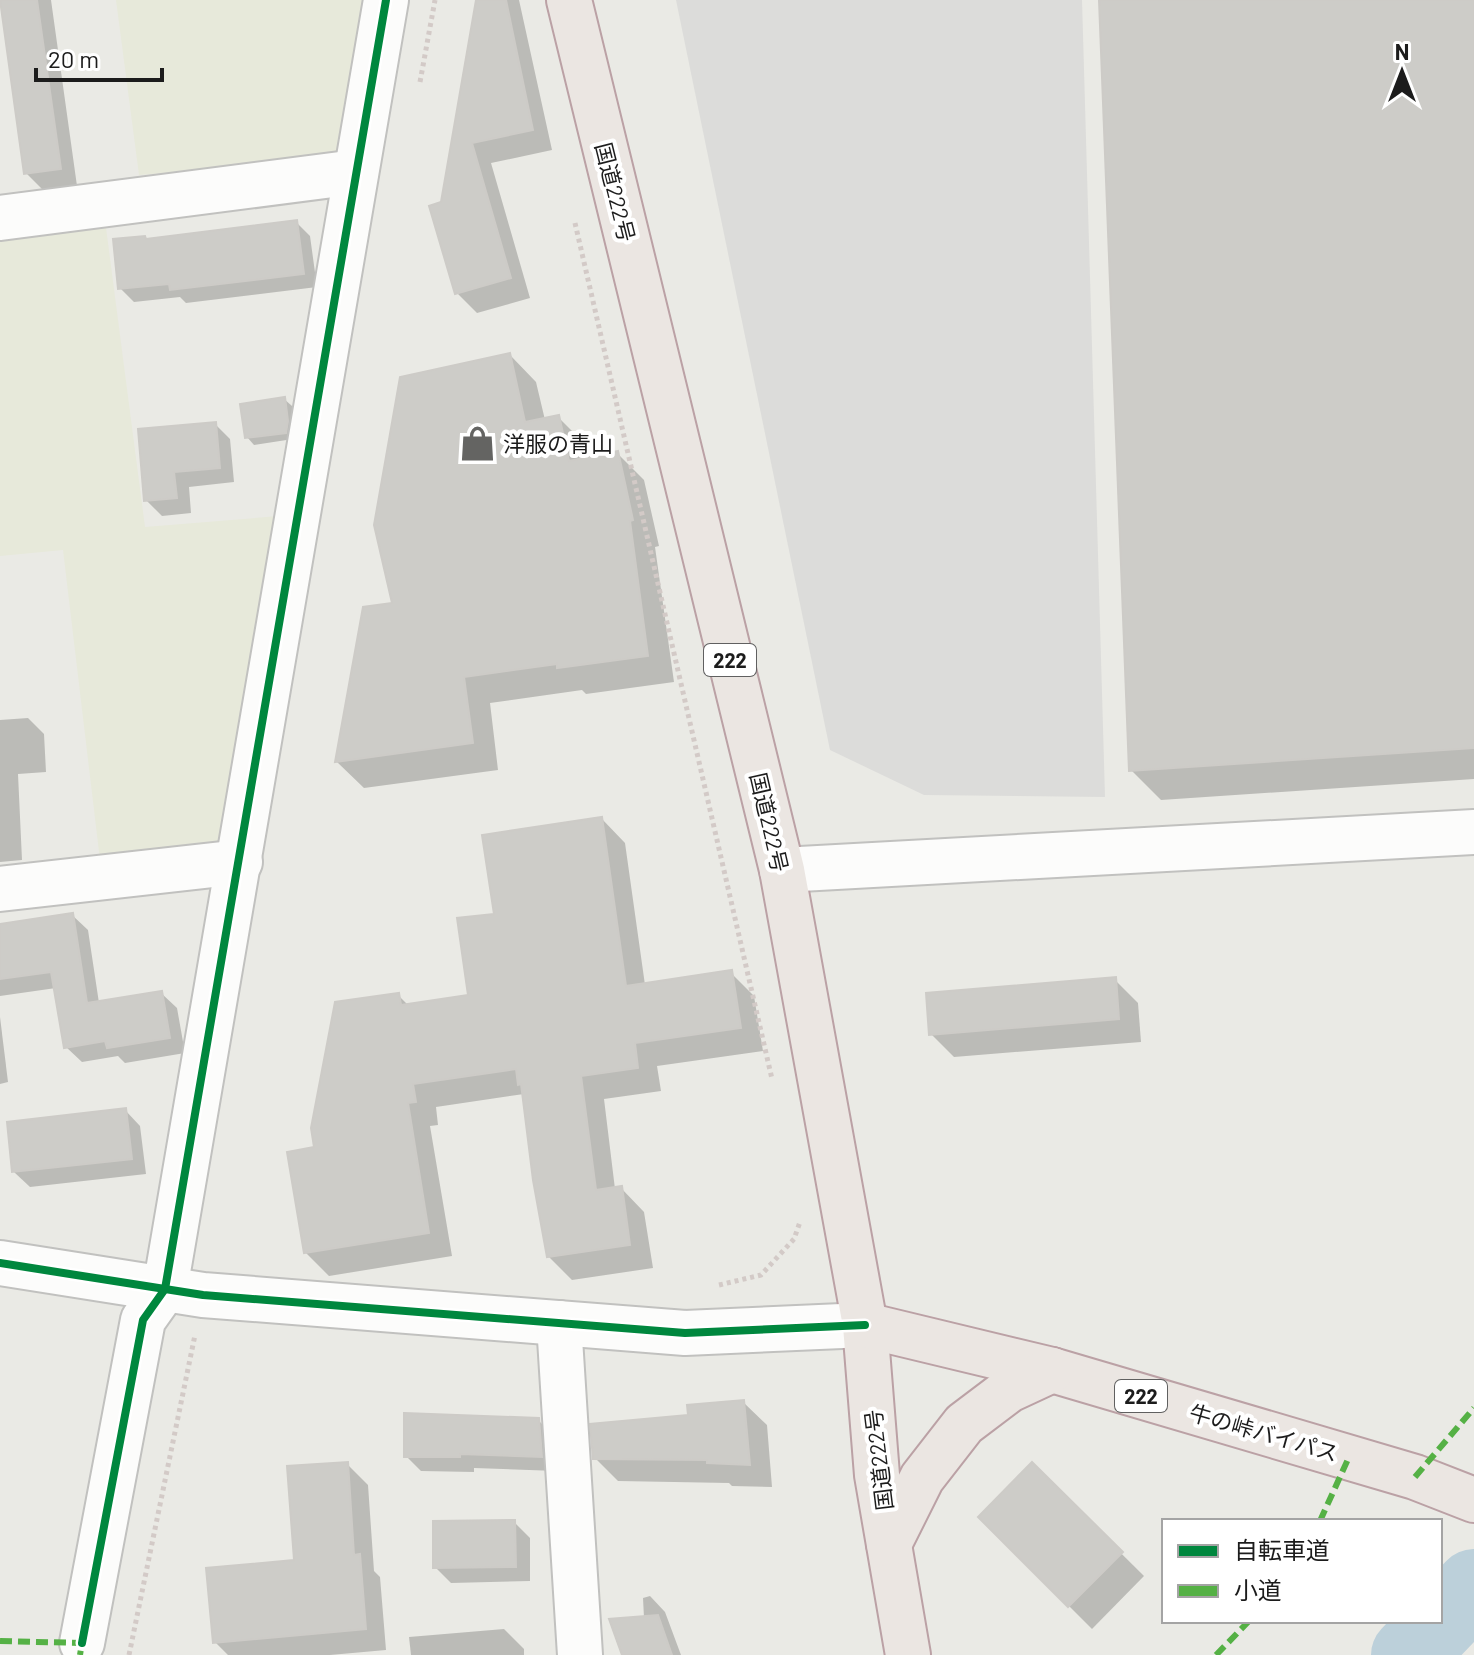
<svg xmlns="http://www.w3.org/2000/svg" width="1474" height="1655" font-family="Barlow,'Noto Sans JP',sans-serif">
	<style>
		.farmland { fill: #e7e9da }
		.parking { fill: #dcdcda }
		.shadow { fill: #0003 }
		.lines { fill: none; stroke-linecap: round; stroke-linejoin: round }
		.river { stroke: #bcd0da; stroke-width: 76 }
		.building { fill: #cdccc8; stroke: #cdcbc7; stroke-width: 2 }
		.minor-casing { stroke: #c1c1bf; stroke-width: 48 }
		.tertiary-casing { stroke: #c1c1bf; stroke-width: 48 }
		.trunk-casing { stroke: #bba1a5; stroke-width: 48 }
		.path { stroke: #d3cac7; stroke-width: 5; stroke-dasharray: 4 4; stroke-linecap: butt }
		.minor { stroke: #fcfcfb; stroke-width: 44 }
		.tertiary { stroke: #fcfcfb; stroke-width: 44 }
		.trunk { stroke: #ebe6e2; stroke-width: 44 }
		.quiet { stroke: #55b145; stroke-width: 6; stroke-dasharray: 12 6; stroke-linecap: butt }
		.cycleway-casing { stroke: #fff; stroke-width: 13 }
		.cycleway { stroke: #00873e; stroke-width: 8 }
		.labels { text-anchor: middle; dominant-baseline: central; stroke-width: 8; stroke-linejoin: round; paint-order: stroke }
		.shield { fill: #fff; stroke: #606060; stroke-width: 2 }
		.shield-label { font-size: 20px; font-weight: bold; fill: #1c1c1c }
		.street-label { font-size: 22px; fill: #1c1c1c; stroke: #fff }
		.poi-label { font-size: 22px; fill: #1c1c1c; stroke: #fff; text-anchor: start }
	</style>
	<rect width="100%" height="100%" fill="#eaeae5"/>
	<!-- farmland -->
	<g class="farmland">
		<polygon points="116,0 372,0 344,159 139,175"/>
		<polygon points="105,220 145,527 279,516 220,849 100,860 63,550 0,556 0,232"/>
	</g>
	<!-- parking -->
	<polygon class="parking" points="676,0 1082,0 1105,797 924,795 830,750"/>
	<!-- shadow -->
	<g class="shadow">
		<polygon points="0,0 51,0 77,186 43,190 26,173 3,1"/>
		<polygon points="478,0 519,0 552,150 491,163 530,298 477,313 457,293"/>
		<polygon points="1101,0 1474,0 1474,779 1161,800 1131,770"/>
		<polygon points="296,222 310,236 317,287 186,303 180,297 134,302 120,288 147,240"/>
		<polygon points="510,355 536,382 545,420 558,417 585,444 589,459 617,453 644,480 659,546 655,547 674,682 586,694 582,690 490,703 498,770 364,788 337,762 395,605"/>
		<polygon points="284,399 292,406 295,430 293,439 254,445 247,437"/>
		<polygon points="215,424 230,439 234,482 189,487 191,513 162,516 146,500"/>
		<polygon points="28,718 44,734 46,772 18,774 22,860 0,862 0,720"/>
		<polygon points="602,819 625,843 645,985 731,973 754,996 763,1051 657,1066 661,1091 604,1099 615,1189 621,1188 644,1212 653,1268 572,1280 548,1256 524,1094 436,1107 438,1125 430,1126 452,1256 329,1276 305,1252 317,1149 398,995 409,1006 470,997 496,915"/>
		<polygon points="72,915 88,930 99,1003 161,993 177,1008 185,1053 125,1063 118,1056 82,1062 66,1047 56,988 0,996 0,926"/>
		<polygon points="1115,980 1138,1003 1141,1042 954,1057 931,1034"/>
		<polygon points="0,1017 8,1082 0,1084"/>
		<polygon points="125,1110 140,1126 146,1174 30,1187 14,1172"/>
		<polygon points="743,1402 767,1425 772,1487 732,1486 729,1483 618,1481 595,1458 690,1417"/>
		<polygon points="538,1420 553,1435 557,1471 474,1468 474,1472 421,1471 406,1456"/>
		<polygon points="347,1464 368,1485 374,1571 380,1577 386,1650 330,1655 228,1655 215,1642 296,1562"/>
		<polygon points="1032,1465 1144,1576 1092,1629 980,1517"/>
		<polygon points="514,1522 530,1538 530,1581 451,1583 435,1567"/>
		<polygon points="650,1596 665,1612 681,1655 624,1655 644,1618 643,1598"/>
		<polygon points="504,1629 524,1649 524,1655 411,1655 409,1637"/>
	</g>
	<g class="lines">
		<!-- river -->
		<polyline class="river" points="1409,1655 1474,1587"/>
	</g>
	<!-- building -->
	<g class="building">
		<polygon points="0,0 37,0 61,169 24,174"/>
		<polygon points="476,0 506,0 533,130 472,143 511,278 455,294 429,206 441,202"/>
		<polygon points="1099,0 1474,0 1474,748 1129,771"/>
		<polygon points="297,220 304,274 170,290 169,284 118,289 113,239 145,236 146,239"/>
		<polygon points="510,353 525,422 559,415 569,461 618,451 633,520 630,521 648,656 557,668 557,664 464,677 473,743 335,762 363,607 392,603 374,525 400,377"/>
		<polygon points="285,397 288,421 286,433 245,438 240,404"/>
		<polygon points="216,422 220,468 174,472 177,498 144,501 138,429"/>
		<polygon points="602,817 626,986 732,970 741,1028 635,1043 638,1068 581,1076 596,1190 622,1186 630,1245 547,1257 533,1180 521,1084 518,1085 516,1069 413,1084 416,1102 408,1103 429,1233 304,1253 287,1152 314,1147 311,1128 335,1002 399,993 401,1005 468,995 457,918 494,914 482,835"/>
		<polygon points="73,913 87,1003 162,991 170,1038 107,1048 105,1041 64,1048 51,972 0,979 0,924"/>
		<polygon points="1116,977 1119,1019 929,1035 926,993"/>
		<polygon points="126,1108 132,1159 12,1172 7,1122"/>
		<polygon points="744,1400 750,1465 707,1463 707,1460 593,1459 590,1424 688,1415 687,1405"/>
		<polygon points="404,1413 539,1418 542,1457 460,1454 460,1457 404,1457"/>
		<polygon points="348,1462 354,1555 360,1554 366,1629 213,1643 206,1568 294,1560 287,1466"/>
		<polygon points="1032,1462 1123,1552 1068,1607 978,1517"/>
		<polygon points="515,1520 516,1567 433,1568 433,1521"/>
		<polygon points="658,1615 672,1655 622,1655 609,1619"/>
	</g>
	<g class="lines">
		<defs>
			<g id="minor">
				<polyline points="0,218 356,172"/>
				<polyline points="782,870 1474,832"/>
				<polyline points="0,889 240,862"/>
				<polyline points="559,1323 580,1655"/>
				<polyline points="82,1643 143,1320 165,1289 386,0"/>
			</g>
			<polyline id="tertiary" points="0,1263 203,1295 685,1333 865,1325"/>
			<g id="trunk">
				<polyline points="569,0 782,870 865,1325 877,1475 908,1655"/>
				<polyline points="865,1325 1052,1370 1415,1477 1474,1500"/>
				<polyline points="889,1544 922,1478 964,1424 1009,1390 1052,1370"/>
			</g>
		</defs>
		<!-- minor casing -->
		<use href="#minor" class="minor-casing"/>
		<!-- tertiary casing -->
		<use href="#tertiary" class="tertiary-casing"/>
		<!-- trunk casing -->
		<use href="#trunk" class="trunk-casing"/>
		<!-- path -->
		<g class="path">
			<polyline points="420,82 435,0"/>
			<polyline points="575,223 772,1079"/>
			<polyline points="719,1285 761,1275 794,1239 800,1222"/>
			<polyline points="129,1655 195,1335"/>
		</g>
		<!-- minor -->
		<use href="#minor" class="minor"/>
		<!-- tertiary -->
		<use href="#tertiary" class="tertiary"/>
		<!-- trunk -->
		<use href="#trunk" class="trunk"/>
		<!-- quiet -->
		<g class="quiet">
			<polyline points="1415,1477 1474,1408"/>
			<polyline points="1320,1521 1349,1457"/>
			<polyline points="0,1641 82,1643 80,1655"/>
			<polyline points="1216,1655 1249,1621"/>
		</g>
		<defs>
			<g id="cycleway">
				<polyline points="0,1263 203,1295 685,1333 865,1325"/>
				<polyline points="82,1643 143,1320 165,1289 386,0"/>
			</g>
		</defs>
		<!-- cycleway casing -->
		<use href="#cycleway" class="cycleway-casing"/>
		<!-- cycleway -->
		<use href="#cycleway" class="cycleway"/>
	</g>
	<!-- icons -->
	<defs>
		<symbol id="shop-bare" viewBox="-9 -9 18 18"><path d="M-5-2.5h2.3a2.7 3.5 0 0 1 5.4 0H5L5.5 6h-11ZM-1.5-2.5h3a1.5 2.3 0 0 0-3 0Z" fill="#646462" stroke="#fff" stroke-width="2.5" paint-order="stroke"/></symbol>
	</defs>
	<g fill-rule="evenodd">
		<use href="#shop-bare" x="452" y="418" width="51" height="51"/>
	</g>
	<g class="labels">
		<!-- shield labels -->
		<g class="shield">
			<rect x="704" y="644" width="52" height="32" rx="6"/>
			<rect x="1115" y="1380" width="52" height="32" rx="6"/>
		</g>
		<g class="shield-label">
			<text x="730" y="660">222</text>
			<text x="1141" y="1396">222</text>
		</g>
		<!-- street labels -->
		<g class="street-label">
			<text transform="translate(616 192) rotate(76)">国道222号</text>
			<text transform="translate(770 822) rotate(77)">国道222号</text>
			<text transform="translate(1264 1432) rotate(16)">牛の峠バイパス</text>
			<text transform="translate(878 1460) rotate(-97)">国道222号</text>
		</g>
		<!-- poi labels -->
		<g class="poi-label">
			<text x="503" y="443">洋服の青山</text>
		</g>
	</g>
	<!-- legend -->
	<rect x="1162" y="1519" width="280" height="104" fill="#ffffff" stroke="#a4a4a4" stroke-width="2"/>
	<rect x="1178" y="1545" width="40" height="12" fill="#00873e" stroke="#a4a4a4" stroke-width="2"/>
	<text x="1234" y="1559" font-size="24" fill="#1c1c1c">自転車道</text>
	<rect x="1178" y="1585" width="40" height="12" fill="#55b145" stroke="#a4a4a4" stroke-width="2"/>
	<text x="1234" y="1599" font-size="24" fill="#1c1c1c">小道</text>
	<!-- north arrow -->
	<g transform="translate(1402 72)" stroke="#ffffff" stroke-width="6" paint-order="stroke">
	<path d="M0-6L14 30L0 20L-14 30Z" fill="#1c1c1c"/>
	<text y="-12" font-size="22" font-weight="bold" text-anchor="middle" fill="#1c1c1c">N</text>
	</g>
	<!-- scale -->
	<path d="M36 68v12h126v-12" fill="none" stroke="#1c1c1c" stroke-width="4"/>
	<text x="48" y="68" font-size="24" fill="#1c1c1c" stroke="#ffffff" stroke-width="6" paint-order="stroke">20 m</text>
</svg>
